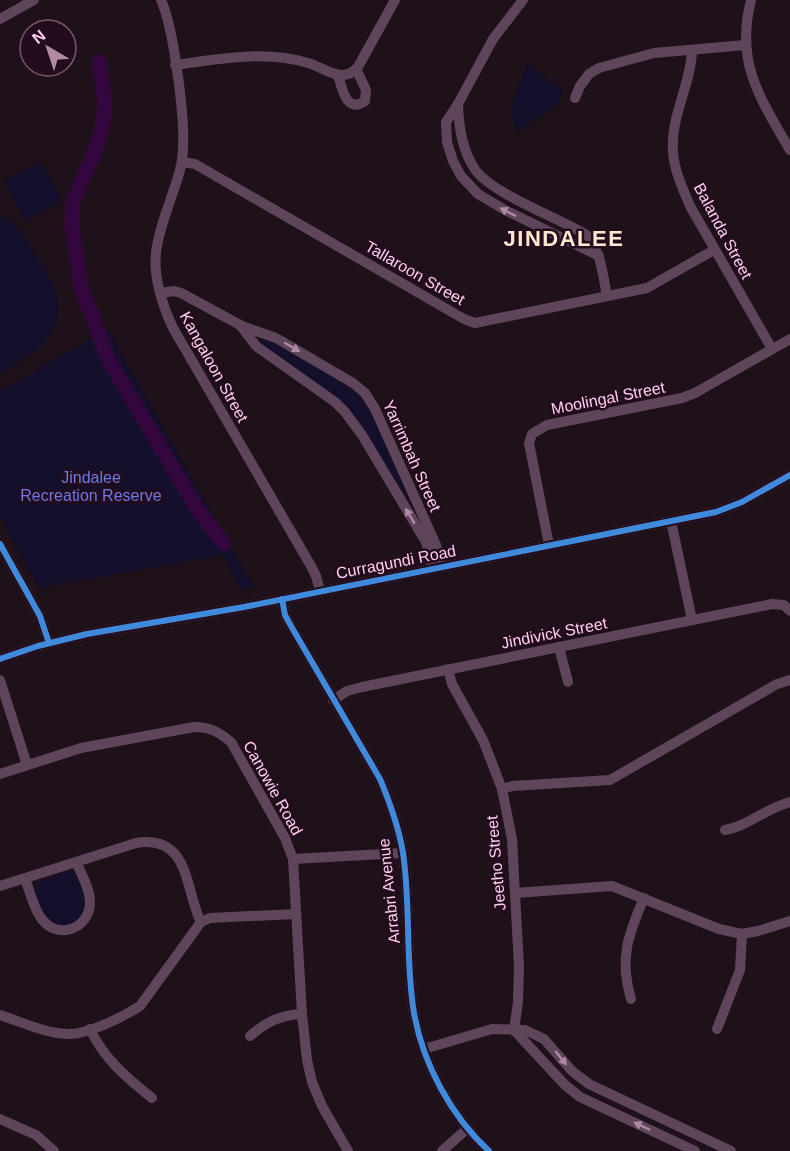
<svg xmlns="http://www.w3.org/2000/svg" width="790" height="1151" font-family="Helvetica,sans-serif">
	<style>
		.green { fill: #140f2a }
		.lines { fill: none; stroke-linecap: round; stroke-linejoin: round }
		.river { stroke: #33073e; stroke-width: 15 }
		.minor { stroke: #5f455a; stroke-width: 10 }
		.cycleway-casing { stroke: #230c1b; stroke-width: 10 }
		.cycleway { stroke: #408adc; stroke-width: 6 }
		.oneway { fill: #af89a6 }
		.labels { text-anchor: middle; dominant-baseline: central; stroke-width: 5; stroke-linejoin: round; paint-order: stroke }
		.street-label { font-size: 16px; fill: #ffcdf2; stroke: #230c1b }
		.park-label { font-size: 16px; fill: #6b79eb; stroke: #230c1b }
		.district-label { font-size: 22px; font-weight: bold; letter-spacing: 1.5px; fill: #ffe8cf; stroke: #230c1b }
	</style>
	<rect width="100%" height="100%" fill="#1e111a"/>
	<!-- green -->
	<g class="green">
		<path d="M528,64l35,27 -5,13 -41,28c-13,-24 2,-45 11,-68z"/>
		<polygon points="41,162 62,201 25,220 4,181"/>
		<path d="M0,215c20,9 28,27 38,45 6,10 16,22 18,33 11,41 -24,63 -56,80z"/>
		<polygon points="108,329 119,350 254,587 241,589 222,555 39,588 0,517 0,391"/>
		<polygon points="262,338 266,338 344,383 365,398 418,516 361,424 348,406 265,348 261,343"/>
		<path d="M67,872h7c8,12 18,39 4,50 -3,2 -9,4 -13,6l-15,-5 -12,-16 -5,-19 5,-7z"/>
	</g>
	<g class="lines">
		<!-- river -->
		<polyline class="river" points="99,62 105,105 102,129 95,151 73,201 72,225 81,287 108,359 198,510 224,544"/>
		<!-- minor -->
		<g class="minor">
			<path d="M161,0c13,29 26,127 21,159 -1,12 -6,24 -10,36 -6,19 -14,38 -16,58 -3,23 7,54 17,75l138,238 5,10 4,15"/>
			<polyline points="523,0 493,39 458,104 446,122 447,142 453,161 461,176 478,194 505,210 599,256"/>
			<path d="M751,0c-16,63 9,98 39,150"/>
			<polyline points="0,19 34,0"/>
			<path d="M692,50c-1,35 -22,67 -19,102 1,18 10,37 17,54l82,143"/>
			<path d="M175,65c44,-6 89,-15 133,-2 17,5 35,22 50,4l37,-67"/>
			<path d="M338,75c4,13 8,39 27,26l1,-11 -10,-21"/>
			<polyline points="575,98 580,86 589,74 599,68 654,53 745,45"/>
			<path d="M458,104c1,24 4,47 18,67 19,24 83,47 112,65 13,16 15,40 19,60"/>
			<polyline points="182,162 195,164 464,319 475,323 647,288 714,250"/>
			<polyline points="161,293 174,291 181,293 242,326 276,338 353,383 365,393 375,409 436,545 443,567"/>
			<polyline points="241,326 256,346 335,402 345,412 362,435 426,542 433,569"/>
			<polyline points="671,521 692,620"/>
			<polyline points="0,544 40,616 49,643"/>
			<polyline points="549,545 529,443 532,434 547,425 682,398 695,393 790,339"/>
			<path d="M282,599l3,16 6,11 89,153c10,24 19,49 23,74 8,53 2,107 11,160 9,51 37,103 75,138"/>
			<polyline points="559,647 568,682"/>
			<polyline points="0,659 38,646 87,634 244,607 716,512 742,502 790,475"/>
			<polyline points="448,669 452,684 483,740 502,789 512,839 519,966 518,1002 514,1030"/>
			<polyline points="0,680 27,765"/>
			<polyline points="333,700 347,691 362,687 772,604 784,605 790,611"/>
			<path d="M0,774l81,-26 113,-21c16,0 25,5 37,15l54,96 8,21 9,155 5,46 5,22 10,24 26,45"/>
			<polyline points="502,789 512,786 610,780 777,684 790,680"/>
			<path d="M725,830c24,-4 41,-22 65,-28"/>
			<polyline points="293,859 402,853"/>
			<path d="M25,879c5,12 8,28 16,39 16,23 49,11 49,-16 0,-13 -9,-29 -14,-40"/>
			<path d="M0,886l136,-43c55,-9 49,49 65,79"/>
			<polyline points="515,893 612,886 719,929 742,934 758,931 790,921"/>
			<path d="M631,999c-12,-40 -3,-64 13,-101"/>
			<path d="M0,1015c22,7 46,19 69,19 20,0 54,-17 71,-28l61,-84 9,-4 86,-4"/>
			<path d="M90,1029c14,30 37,49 62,69"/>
			<polyline points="717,1029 740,970 742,934"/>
			<polyline points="514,1030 565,1085 580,1097 695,1151"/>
			<path d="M250,1036c16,-14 30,-21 52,-22"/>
			<polyline points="424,1049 492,1029 525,1030 544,1039 572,1071 589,1084 731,1151"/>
			<polyline points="0,1119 36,1135 54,1151"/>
			<polyline points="442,1151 468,1128"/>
		</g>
		<defs>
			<g id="cycleway">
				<polyline points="0,544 40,616 49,643"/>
				<path d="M282,599l3,16 6,11 89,153c10,24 19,49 23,74 8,53 2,107 11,160 9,51 37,103 75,138"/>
				<polyline points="0,659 38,646 87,634 244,607 716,512 742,502 790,475"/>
			</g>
		</defs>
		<!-- cycleway casing -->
		<use href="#cycleway" class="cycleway-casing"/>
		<!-- cycleway -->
		<use href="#cycleway" class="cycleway"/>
	</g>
	<!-- one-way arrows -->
	<defs><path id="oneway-solid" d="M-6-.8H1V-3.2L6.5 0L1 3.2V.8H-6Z" transform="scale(1.5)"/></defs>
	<g class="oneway">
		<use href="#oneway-solid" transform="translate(508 212) rotate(-153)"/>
		<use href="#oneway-solid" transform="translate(292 347) rotate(30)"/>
		<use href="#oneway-solid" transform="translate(410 516) rotate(-121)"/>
		<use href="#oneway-solid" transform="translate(561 1058) rotate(51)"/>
		<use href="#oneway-solid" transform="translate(642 1126) rotate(-155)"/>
	</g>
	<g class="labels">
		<!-- street labels -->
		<g class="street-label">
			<text transform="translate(723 231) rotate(62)">Balanda Street</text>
			<text transform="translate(415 273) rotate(30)">Tallaroon Street</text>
			<text transform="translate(214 367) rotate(61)">Kangaloon Street</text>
			<text transform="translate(608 398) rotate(-11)">Moolingal Street</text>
			<text transform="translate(412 456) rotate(66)">Yarrimbah Street</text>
			<text transform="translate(396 562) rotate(-11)">Curragundi Road</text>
			<text transform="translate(554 633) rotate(-11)">Jindivick Street</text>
			<text transform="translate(273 788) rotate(61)">Canowie Road</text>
			<text transform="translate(496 863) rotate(-95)">Jeetho Street</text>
			<text transform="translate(389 891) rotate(-96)">Arrabri Avenue</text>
		</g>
		<!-- park labels -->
		<g class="park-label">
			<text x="91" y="477">Jindalee<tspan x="91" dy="18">Recreation Reserve</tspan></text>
		</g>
		<!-- district labels -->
		<g class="district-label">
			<text x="564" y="238">JINDALEE</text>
		</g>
	</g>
	<!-- north arrow -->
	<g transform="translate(48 48) rotate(321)"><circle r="28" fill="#230c1b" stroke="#7b5971" stroke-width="1.5"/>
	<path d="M0-4.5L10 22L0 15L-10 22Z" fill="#b08ba6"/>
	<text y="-9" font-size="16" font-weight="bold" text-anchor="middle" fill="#ffcdf2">N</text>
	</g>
</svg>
